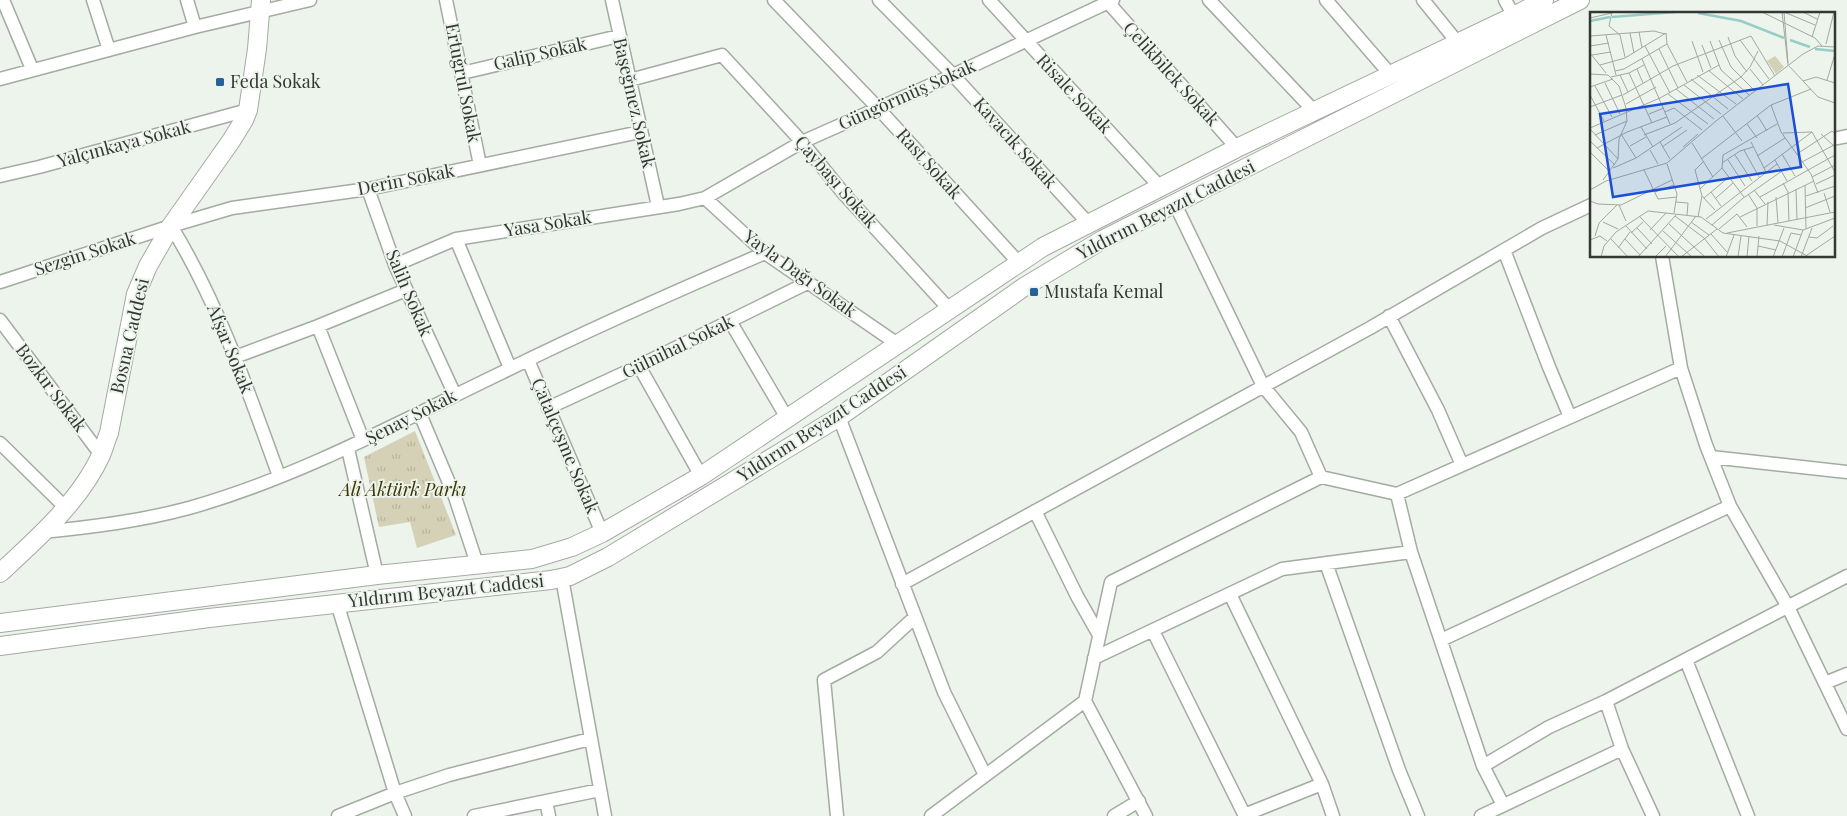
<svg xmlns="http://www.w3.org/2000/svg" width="1847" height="816" viewBox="0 0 1847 816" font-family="'Playfair Display',serif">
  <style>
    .grass { fill: url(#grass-tufts) }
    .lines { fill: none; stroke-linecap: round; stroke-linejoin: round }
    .street-casing { stroke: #a4aba3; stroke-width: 15 }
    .secondary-casing { stroke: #a4aba3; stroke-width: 20 }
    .street { stroke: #fff; stroke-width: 12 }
    .secondary { stroke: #fff; stroke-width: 18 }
    .poi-dot { fill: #276199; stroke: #ecf4ec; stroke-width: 2 }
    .labels { text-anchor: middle; stroke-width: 4; stroke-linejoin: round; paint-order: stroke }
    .street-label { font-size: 18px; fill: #343734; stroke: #ecf4ec }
    .poi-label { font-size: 18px; fill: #343734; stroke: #ecf4ec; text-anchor: start }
    .park-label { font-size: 18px; font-style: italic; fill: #3b3400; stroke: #ecf4ec }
    .inset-river { fill: none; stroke: #97cdc6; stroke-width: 2.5 }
    .inset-road { fill: none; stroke: #a2a8a2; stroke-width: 1 }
    .view { fill: #1d4ed8; fill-opacity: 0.15; stroke: #1d4ed8; stroke-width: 2.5 }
    .inset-edge { fill: none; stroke: #343734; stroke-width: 2.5 }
  </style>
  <defs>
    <pattern id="grass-tufts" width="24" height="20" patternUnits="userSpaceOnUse" patternTransform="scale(1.25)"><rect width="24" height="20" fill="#d4d1b7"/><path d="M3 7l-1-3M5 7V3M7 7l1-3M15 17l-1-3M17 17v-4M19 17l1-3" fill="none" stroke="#b7b49e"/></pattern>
  </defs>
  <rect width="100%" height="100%" fill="#ecf4ec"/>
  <path class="grass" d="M415,431l41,104 -39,13 -7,-26 -31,5 -15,-70z"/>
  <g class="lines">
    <g class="street-casing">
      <path id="street" d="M3,0l29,69
        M93,0l16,50
        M187,0l8,27
        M446,0l34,165
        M612,0l46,206
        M774,0l104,108 142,156
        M879,0l74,75 135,148
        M989,0l171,187
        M1106,0l131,148
        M1209,0l106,112
        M1326,0l64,74
        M1423,0l35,43
        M1505,0l9,16
        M462,73l157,-37
        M0,79l195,-52 115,-27
        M630,80l92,-25 80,87 42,52 106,116
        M1833,139l14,-3
        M0,176l39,-9 209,-57
        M368,189l27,76 60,130
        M705,198l60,55 134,92
        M1175,204l88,182 38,46 20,45
        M171,226c48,78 77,165 108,250
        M456,239l54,129
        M1504,250l45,117 21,50
        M1662,256l19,112 25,77 24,61 58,101 59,122
        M395,265l61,-26 223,-35 26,-6 97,-56 151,-67 160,-75
        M0,282l171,-56 61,-18 136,-19 272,-57
        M1389,316l49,94 24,55
        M0,320l101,135
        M730,321l57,97
        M318,326l45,114
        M235,357l83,-31 88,-36
        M528,360l74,173
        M639,366l62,110
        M548,408l91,-42 168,-83
        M420,414l35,83 22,67
        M839,417l105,275 41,83
        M0,443l66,65
        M348,449l29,126
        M1711,457l136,15
        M1397,494l14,58 72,214 20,39
        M1035,511l42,85 22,39
        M42,532c50,-5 99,-11 147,-24 110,-31 210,-86 312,-135 87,-43 175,-82 264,-120
        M1326,563l73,207 19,46
        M562,578l43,238
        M902,584l468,-256 172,-100 49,-23
        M1230,594l92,190 11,32
        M337,603l58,190 10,23
        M1153,631l92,185
        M1441,640l289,-134
        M1094,658l188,-89 129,-17
        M1686,660l62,156
        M1825,683l22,-9
        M1085,701l61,115
        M1606,701l16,48 31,67
        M1483,766l66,-39 57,-26 241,-125
        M546,801l3,15
        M1244,815l78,-31
        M338,816l57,-23 54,-18 141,-36
        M474,816l126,-26
        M837,816l-13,-136 53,-28 38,-35
        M931,816l154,-115 26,-119 210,-105 76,17 284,-126
        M1114,816l25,-15
        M1481,816l141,-67"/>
    </g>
    <g class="secondary-casing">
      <path id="secondary" d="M0,573c37,-34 80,-72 101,-118 3,-7 5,-15 8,-22l27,-139 12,-28 23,-40 60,-85 13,-21 4,-10 9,-61 4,-49
        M0,623l377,-48 155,-16 40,-12 30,-14 99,-57 342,-229 194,-99 277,-132 30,-16
        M0,646l209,-28 342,-38 19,-4 38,-19 231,-140 185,-130 78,-47 478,-240"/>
    </g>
    <use href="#street" class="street"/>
    <use href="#secondary" class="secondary"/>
  </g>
  <g class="poi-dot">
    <rect x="215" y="77" width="10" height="10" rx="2.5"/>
    <rect x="1029" y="287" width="10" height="10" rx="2.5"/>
  </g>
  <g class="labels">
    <g class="street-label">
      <text transform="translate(540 54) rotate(-13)" y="6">Galip Sokak</text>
      <text transform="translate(1171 74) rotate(48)" y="6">Çelikbilek Sokak</text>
      <text transform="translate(463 83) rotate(79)" y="6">Ertuğrul Sokak</text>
      <text transform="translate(1074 94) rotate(47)" y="6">Risale Sokak</text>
      <text transform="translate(907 95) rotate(-24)" y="6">Güngörmüş Sokak</text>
      <text transform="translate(634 103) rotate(77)" y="6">Başeğmez Sokak</text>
      <text transform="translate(1015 143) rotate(48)" y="6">Kavacık Sokak</text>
      <text transform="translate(124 144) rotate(-15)" y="6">Yalçınkaya Sokak</text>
      <text transform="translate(929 164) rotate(48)" y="6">Rast Sokak</text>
      <text transform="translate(406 180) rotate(-11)" y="6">Derin Sokak</text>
      <text transform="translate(836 182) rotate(49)" y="6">Çaybaşı Sokak</text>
      <text transform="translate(1166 210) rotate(-27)" y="6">Yıldırım Beyazıt Caddesi</text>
      <text transform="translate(548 224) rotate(-9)" y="6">Yasa Sokak</text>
      <text transform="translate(85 254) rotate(-18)" y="6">Sezgin Sokak</text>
      <text transform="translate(800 274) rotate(36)" y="6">Yayla Dağı Sokak</text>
      <text transform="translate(409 293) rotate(67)" y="6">Salih Sokak</text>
      <text transform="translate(130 336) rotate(-77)" y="6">Bosna Caddesi</text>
      <text transform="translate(678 347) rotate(-26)" y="6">Gülnihal Sokak</text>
      <text transform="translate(230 349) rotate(68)" y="6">Afşar Sokak</text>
      <text transform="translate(51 388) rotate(53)" y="6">Bozkır Sokak</text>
      <text transform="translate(411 417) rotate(-27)" y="6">Şenay Sokak</text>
      <text transform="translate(822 424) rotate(-33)" y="6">Yıldırım Beyazıt Caddesi</text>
      <text transform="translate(565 446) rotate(67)" y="6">Çatalçeşme Sokak</text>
      <text transform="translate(446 591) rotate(-6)" y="6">Yıldırım Beyazıt Caddesi</text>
    </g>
    <g class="poi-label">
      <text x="230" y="88">Feda Sokak</text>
      <text x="1044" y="298">Mustafa Kemal</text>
    </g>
    <g class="park-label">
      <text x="403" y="496">Ali Aktürk Parkı</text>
    </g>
  </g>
  <g transform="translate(1590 12)">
    <rect width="245" height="245" fill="#ecf4ec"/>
    <path d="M185,44l9,11 -8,7 -9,-13z" fill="#d4d1b7"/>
    <path class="inset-river" d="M108,1l43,8 43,17M22,5l63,-5M0,9l20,-4M200,28l20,7M225,37l20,2"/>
    <path class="inset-road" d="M22,0l-3,14 11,9 5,22M172,0l53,26 7,8M192,0l6,53M194,0l4,51M194,0l31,13M213,0l14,7M0,6l22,-5M49,20l3,16M40,21l4,20M16,23l10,40M0,24l64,-5 11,3M138,25l7,19 12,16M222,25l8,-25M129,28l12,27 24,24M150,28l29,39M102,29l11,31M120,29l11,29 28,25M236,32l8,-32M112,33l9,23M0,34l19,-3M55,34l25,47M69,37l19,39M0,41l16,20M2,43l19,-3M52,47l28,65M10,53l25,-7 41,-25 1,11 20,38M199,54l29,31 17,6M47,57l6,14M160,57l13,16M118,58l35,29M25,59l9,-2 43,-25M39,61l23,50M0,62l18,1 11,11 7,22 1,13 -8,18 -1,20 -15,21M30,63l8,17M107,63l39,29M21,65l18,-4 15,-8M101,67l37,30M237,68l8,-26M213,69l13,-4 19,6M15,71l15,31M94,73l37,29M5,74l17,31M0,75l23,-8M86,77l38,30M78,82l40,30M0,83l14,26M33,83l50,-29 78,-30 24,40M36,92l30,-17M181,93l10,27 30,42 7,19M0,95l32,-12M75,100l9,-4 28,22M59,102l15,-6M167,103l10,16M133,104l19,25M157,112l10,14M51,115l12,20M0,116l70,-30 59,-33M0,117l28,30M193,121l29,-1 23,40M31,122l15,24M231,122l14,13M5,123l32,-14M54,123l31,-12 66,-46 9,-10 8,-16M0,129l25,24M70,130l10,17M161,130l15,30M102,131l21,34M40,134l16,-9M72,135l25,-17M93,135l15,-13M7,136l30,-16 40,-15M60,138l8,14M154,138l15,27M0,140l20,20M192,142l13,22M207,142l35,-23 3,3M145,143l17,26M167,144l28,-18M111,147l70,-54 40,-16M138,148l17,26M185,148l12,21M113,150l-8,8 7,26 13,14M212,150l32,-17M132,151l18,-12 13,-4M77,152l10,30 -3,19M23,156l23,-10 46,-31M132,156l22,29M174,156l48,-36M54,158l14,29 19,-2M222,165l23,-12M193,171l5,9 1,29M226,172l19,-9M215,173l1,44M110,177l22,-21 1,-13 54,-31M206,177l1,31M0,178l16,-9 61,-18 49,-42 87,-67 15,-8 17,1M164,178l11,14M65,180l19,-7M121,180l10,14M234,181l6,19M158,182l9,14v18M216,184l29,-10M170,185l75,-42M186,185l2,26M114,186l25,-21M126,186l17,-15M0,189l8,3 23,1 51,-25M86,190l12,1 -1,12M29,193l7,16M215,196l30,-12M49,204l40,41M85,204l29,22 15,19M108,205l4,-21M150,205l74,-36M116,207l71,-55M13,210l15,7M101,210l18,13M79,212l36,33M122,213l30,-26 40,-28M177,213l1,-23M184,213l29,5 32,-12M36,214l21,23M47,216l15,16M129,217l18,-15 10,13M60,218l16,-17M73,219l29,26M41,221l12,-11M137,221l108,-21M121,222l16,18M5,224l4,-13 18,-18M219,225l8,1 16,-12M21,227l17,18M35,227l15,16M0,228l10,-4 7,5M168,234l18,4M28,236l12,-16M217,243l28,-19M11,245l3,-11 12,-14 32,-21 53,6 22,16 57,8 29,16M48,245l38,-42M65,245l11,-11M75,245l31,-41M91,245l36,-28M136,245l8,-22M148,245l3,-21M157,245l2,-21M167,245l2,-21M183,245l11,-29M192,245l9,-24 10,2M203,245l10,-27M211,245l11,-29"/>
    <path class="view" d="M198,72l13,83 -188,30 -13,-83z"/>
    <rect width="245" height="245" class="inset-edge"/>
  </g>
</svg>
